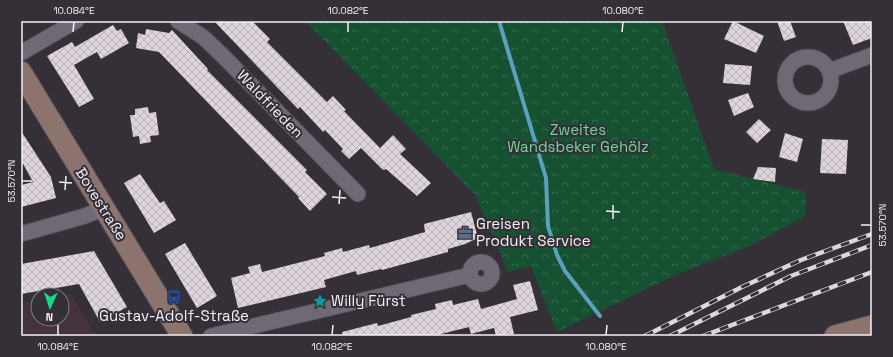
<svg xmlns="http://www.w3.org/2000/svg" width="893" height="357" viewBox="0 0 893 357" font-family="'Space Grotesk',sans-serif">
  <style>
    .education { fill: #44333f }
    .park { fill: url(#park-crowns) }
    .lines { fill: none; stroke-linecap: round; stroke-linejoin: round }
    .stream { stroke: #5aa0c0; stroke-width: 4 }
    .building { fill: url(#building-cross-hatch) }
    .street-casing { stroke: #504b53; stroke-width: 17 }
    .secondary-casing { stroke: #504b53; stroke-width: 23 }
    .street { stroke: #6f6973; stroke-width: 15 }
    .secondary { stroke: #8c736e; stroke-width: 21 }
    .rail-casing { stroke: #ddd8df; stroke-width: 4.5 }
    .rail { stroke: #352f38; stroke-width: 3; stroke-dasharray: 9; stroke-linecap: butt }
    .ticks { fill: none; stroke: #f5f1f7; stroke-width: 1.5 }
    .labels { text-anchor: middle; stroke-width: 4; stroke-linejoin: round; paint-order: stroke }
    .street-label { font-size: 15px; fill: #f5f1f7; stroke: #352f38 }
    .park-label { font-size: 15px; fill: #6bda9a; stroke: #352f38 }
    .poi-label { font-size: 15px; fill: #f5f1f7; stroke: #352f38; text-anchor: start }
    .neatline { fill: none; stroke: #f5f1f7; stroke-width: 1.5 }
    .ticks-label { font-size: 10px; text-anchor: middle; fill: #f5f1f7 }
  </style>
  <defs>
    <pattern id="park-crowns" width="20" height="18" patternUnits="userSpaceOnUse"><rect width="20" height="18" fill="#165132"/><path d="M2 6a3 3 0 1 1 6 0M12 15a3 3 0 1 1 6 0" fill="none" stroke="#386a50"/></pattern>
    <pattern id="building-cross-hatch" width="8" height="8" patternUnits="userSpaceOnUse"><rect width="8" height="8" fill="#ded4dc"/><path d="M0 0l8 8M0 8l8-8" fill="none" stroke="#b9b1b8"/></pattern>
  </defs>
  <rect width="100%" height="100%" fill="#352f38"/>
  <path class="education" d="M71,294l25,42h-75v-33l17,-3v19h24v-23z"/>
  <path class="park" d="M305,21h357l52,148 92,23 -1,24 -55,30 -70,27 -123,59 -26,-66 -23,6 -32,-76z"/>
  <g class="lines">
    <path class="stream" d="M499,21l47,157 2,48 9,29 8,16 35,45"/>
  </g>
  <path class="building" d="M214,21h38l18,18 -3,3 60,60 6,-6 13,14 -2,1 36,37 13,-13 13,14 -6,5 31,29 -14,13 -31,-27 -2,1 -2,-1 -21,-21 -12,11 -8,-8 2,-2 -18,-19 -2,2 -23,-25 -2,2z
    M733,21l31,15 -8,17 -32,-14z
    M777,21h13l6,16 -12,4z
    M843,21h29v17l-19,7z
    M113,25l4,6 4,-2 8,14 -28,16 -4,-7 -23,13 20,34 -15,8 -32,-51 25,-14 3,5z
    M146,29l23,4 3,-3 36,39 -1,1 100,100 -2,2 22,22 -17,17 -12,-13 1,-1 -140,-145 -23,-4 2,-15 7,2z
    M725,64l27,2 -2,19 -27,-2z
    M748,93l6,14 -20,9 -6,-16z
    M148,107l1,6 7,-1 3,23 -9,1 1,6 -11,2 -1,-8 -6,1 -3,-22h5v-6z
    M759,119l12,11 -14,13 -11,-11z
    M21,131l30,46 5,21 -35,9v-22l12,-3 -12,-22z
    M785,133l18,6 -6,23 -18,-5z
    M822,139l26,1 -2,34 -26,-1z
    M758,167l18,1 -1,14 -22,-3z
    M140,174l20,29 4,-2 12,19 -22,13 -30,-50z
    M471,212l7,26 -13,6 -17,5v3l-66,18 -1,-1 -24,6 -1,-4 -32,9 2,7 -88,21 -7,-30 19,-5 -2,-6 12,-3 2,8 63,-16 -1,-3 18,-5 1,4 26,-7 1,3 55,-16 -1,-8z
    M185,243l32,53 -20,12 -32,-54z
    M94,251l33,56 -27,15 -21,-38 -58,10v-30z
    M530,281l8,29 -28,7 4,17 -18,2 -2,-8 -23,6 -2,-7 -36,9h-90l-1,-4 35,-9 1,3 33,-9v-2l25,-6 -1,-5 17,-4 1,5 25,-6 3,10 36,-10 -4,-14z"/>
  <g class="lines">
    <g class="street-casing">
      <path id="street" d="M178,21l25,16 21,20 134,137
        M21,53l55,-32
        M785 80a23 23 0 1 1 46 0a23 23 0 1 1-46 0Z
        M829,71l43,-16
        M21,234l64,-18 19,-8
        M470 273a11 11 0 1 1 22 0a11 11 0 1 1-22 0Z
        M211,336l259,-61"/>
    </g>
    <g class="secondary-casing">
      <path id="secondary" d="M21,72l161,264
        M835,336l37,-10"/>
    </g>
    <use href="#street" class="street"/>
    <use href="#secondary" class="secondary"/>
    <g class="rail-casing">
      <path id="rail" d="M645,336l97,-49 59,-27 71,-26
        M670,336l121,-60 81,-31
        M703,336l169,-64"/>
    </g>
    <use href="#rail" class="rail"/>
  </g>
  <path class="ticks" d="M73,32l1,-10M348,32v-10M622,32l1,-10M22,181h10M59,182l13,1M65,190l1,-14M332,197l14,1M339,204l1,-14M606,211l14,1M613,219v-14M861,225h10M58,335v-10M332,335l1,-10M606,335l1,-10"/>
  <defs>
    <g id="office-bare" transform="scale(1.08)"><path d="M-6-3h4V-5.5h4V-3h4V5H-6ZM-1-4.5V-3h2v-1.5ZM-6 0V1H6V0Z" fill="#5c6f8a" stroke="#352f38" stroke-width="2.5" paint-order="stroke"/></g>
    <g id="bus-bare" transform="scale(1.08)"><path d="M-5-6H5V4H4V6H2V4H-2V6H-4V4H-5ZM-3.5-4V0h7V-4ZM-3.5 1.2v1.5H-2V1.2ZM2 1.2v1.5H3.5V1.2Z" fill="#1a4fb4" stroke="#352f38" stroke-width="2.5" paint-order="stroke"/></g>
    <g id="sight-bare" transform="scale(1.08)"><path d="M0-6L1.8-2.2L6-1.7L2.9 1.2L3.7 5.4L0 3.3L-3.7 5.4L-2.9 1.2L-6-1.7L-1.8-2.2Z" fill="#0f9aa8" stroke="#352f38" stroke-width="2.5" paint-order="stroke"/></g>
  </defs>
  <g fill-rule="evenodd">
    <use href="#office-bare" x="465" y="233"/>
    <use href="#bus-bare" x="174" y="297"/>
    <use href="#sight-bare" x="320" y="301"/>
  </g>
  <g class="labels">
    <g class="street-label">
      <text transform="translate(270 104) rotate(46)" y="5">Waldfrieden</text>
      <text transform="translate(101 204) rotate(58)" y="5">Bovestraße</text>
    </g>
    <g class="park-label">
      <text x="578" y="135">Zweites<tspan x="578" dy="17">Wandsbeker Gehölz</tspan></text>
    </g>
    <g class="poi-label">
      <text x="476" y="229">Greisen<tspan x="476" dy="17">Produkt Service</tspan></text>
      <text x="331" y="306">Willy Fürst</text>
      <text x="174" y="321" text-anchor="middle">Gustav-Adolf-Straße</text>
    </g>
  </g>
  <rect width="893" height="357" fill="none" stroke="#352f38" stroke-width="44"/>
  <g transform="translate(50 307) rotate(183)"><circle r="19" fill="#352f38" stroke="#827d84"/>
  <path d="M0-3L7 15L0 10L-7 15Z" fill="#1bd988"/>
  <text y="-6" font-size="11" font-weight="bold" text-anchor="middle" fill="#f5f1f7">N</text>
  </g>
  <rect x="22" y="22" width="849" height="313" class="neatline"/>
  <g class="ticks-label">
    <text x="74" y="14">10.084°E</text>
    <text x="348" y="14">10.082°E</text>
    <text x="623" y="14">10.080°E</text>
    <text transform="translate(11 181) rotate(-90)" y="4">53.570°N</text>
    <text transform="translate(882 225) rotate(-90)" y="4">53.570°N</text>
    <text x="58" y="350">10.084°E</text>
    <text x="332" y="350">10.082°E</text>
    <text x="606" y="350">10.080°E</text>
  </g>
</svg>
